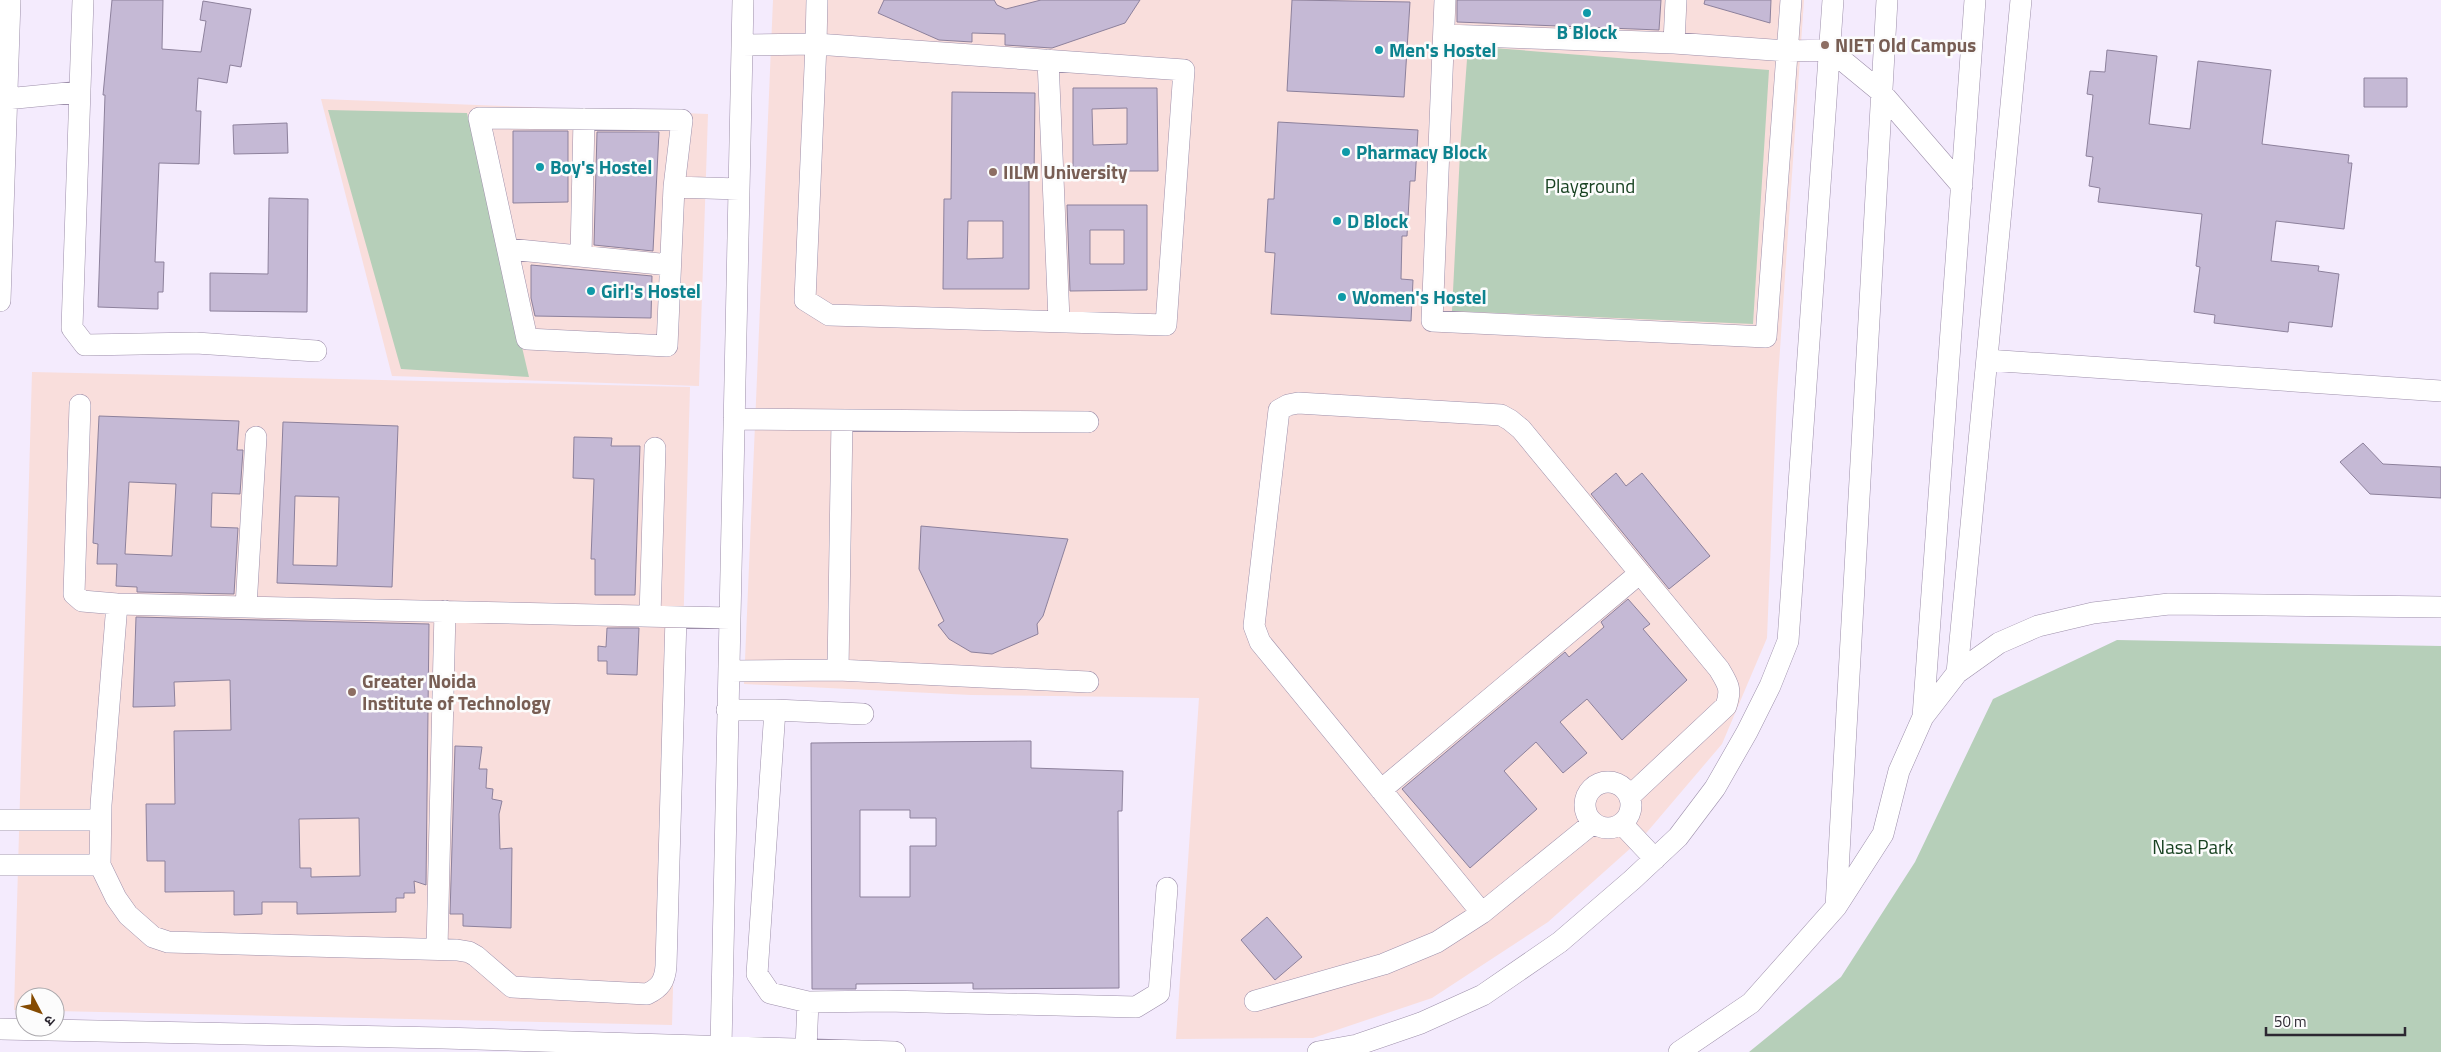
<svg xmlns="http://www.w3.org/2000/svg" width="2441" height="1052" viewBox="0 0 2441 1052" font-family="'Titillium Web','Noto Sans Devanagari',sans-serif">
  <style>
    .education { fill: #f9dedc }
    .green { fill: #b6cfb9 }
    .building { fill: #c5b9d5; stroke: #8d819c; fill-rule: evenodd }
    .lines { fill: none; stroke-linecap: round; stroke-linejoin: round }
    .minor-casing { stroke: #9d8faa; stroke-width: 22 }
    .minor { stroke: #fff; stroke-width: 21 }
    .culture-dot { fill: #0f9aa8; stroke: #fcfcfc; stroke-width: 2 }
    .education-dot { fill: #8d6e63; stroke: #fcfcfc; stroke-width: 2 }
    .labels { text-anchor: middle; stroke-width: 5; stroke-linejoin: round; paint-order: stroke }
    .culture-label { font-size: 19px; font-weight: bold; fill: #0d838f; stroke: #fcfcfc; text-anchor: start }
    .education-label { font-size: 19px; font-weight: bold; fill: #785e54; stroke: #fcfcfc; text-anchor: start }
    .park-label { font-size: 19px; fill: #184221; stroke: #fcfcfc }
  </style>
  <rect width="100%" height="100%" fill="#f4ebfd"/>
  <path class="education" d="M773,0h1031l-27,393 -10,245 -45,106 -80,94 -94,84 -116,76 -119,40 -137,1 23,-341 -228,-3 -227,-11z
    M321,99l387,15 -9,272 -307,-10z
    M32,372l658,15 -18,638 -617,-14v-14h-30v13h-11z"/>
  <path class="green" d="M1468,46l301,24 -16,254 -301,-13 8,-158z
    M328,110l139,3 62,264 -128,-8z
    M2117,640l324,6v406h-692l92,-75 74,-115 78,-163z"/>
  <path class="building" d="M112,0h51l-1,49 39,3 5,-31 -6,-1 3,-19 48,8 -10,58 -11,-2 -3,18 -29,-5 -2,33h5l-2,53 -40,-1 -4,99h9l-1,30h-5v17l-60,-2 7,-212h-2z
    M884,0h110l3,5 9,4 35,-9h99l-15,23 -73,25 -47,-3v-11l-33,-1v9l-33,-2 -61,-27z
    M1292,0l118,2 -6,95 -117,-6z
    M1457,0h204l-2,30 -202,-8z
    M1705,0h66l-1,23 -66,-19z
    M2107,50l50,6 -8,68 41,5 8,-68 73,9 -9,74 87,11 -1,8h4l-8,66 -68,-8 -5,40 48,5 -1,5 21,3 -7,53 -43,-5 -1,10 -74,-9 1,-8 -21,-3 6,-45 -4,-1 6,-52 -104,-12 2,-14 -11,-2 4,-29 -7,-1 7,-61 -6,-1 3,-23 15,1z
    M2364,78h43v29h-43z
    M1073,88h84l1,83h-85zM1127,108v36l-34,1 -1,-36z
    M952,92l83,1 -1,85 -5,-1v112h-86l1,-90h7zM968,221h35v37l-36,1z
    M1278,122l140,8 -3,51h-5l-3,55h-5l-1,43 12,1 -2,41 -140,-7 4,-61 -10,-1 3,-53h6z
    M287,123l1,30 -54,1 -1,-29z
    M513,131h55v71l-55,1z
    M597,132h62l-6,119 -59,-6z
    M269,198l39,1 -1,113 -97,-1v-38l58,1z
    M1067,205h80v85l-77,1zM1090,230h34v34h-34z
    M531,265l121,11 -1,42 -116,-2 -4,-18z
    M99,416l140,5 -2,29h6l-3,44 -28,-1 -1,34 27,1 -4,66 -97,-2v-5l-21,-1 1,-22h-20l1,-20 -5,-1zM129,482l47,2 -4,72 -47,-2z
    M283,422l115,4 -6,161 -115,-4zM295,496l44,1 -2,69 -44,-1z
    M574,437l38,1 -1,8h29l-5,149h-40v-36h-4l3,-80 -21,-1z
    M2363,443l20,21 58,3v31l-71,-4 -30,-32z
    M1616,473l10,13 16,-13 68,83 -41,33 -78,-95z
    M921,526l147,13 -25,77 -6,8 1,10 -46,20 -21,-2 -22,-13 -11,-14 6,-4 -25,-52z
    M1628,599l22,25 -7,5 44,51 -65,60 -35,-41 -27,23 27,31 -24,20 -27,-31 -32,29 33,38 -67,59 -68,-79 163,-137 4,5 35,-30 -3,-5z
    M136,617l293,7 -3,261 -12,-4 1,12h-11v5h-8v14l-99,2v-12h-35v12l-28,1v-24l-69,1v-31h-18l-1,-57h29l-1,-73 57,-1 -1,-50 -56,2 1,24 -42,1zM359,818l1,58 -49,1v-9h-11l-1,-49z
    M607,628h32l-2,47 -30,-1v-13h-9v-15l8,1z
    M1031,741v27l92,3 -1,40h-4l1,177 -146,1v-6l-117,1v5h-44l-1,-246zM860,810h50v8h26v28h-26v51h-50z
    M455,746l27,1 -3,22h8l-1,19 7,1 -1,10 10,2 -3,13 1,35 12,-1 -1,80 -48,-2v-12h-13z
    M1267,917l35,40 -27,23 -34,-40z"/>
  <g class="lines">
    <g class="minor-casing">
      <path id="minor" d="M83,0l-11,328 13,17 111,-2 120,8
        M1445,0l-13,321 334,16 25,-337
        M1444,35l230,8 114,8 42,-1 51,42 81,94
        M1674,43l2,-43
        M816,44l368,26 -18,255 -337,-10 -24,-15z
        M742,45l74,-1 1,-44
        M1048,60l11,260
        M6,99l72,-7
        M674,187l-7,159 -140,-7 -48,-221 203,2 -8,67 65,2
        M508,249l162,16
        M581,256l3,-137
        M0,301l10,-301
        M1987,360l454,31
        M80,405l-6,189 8,7 35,3 613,14
        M734,419l354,3
        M117,604l-16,201 -1,60 16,33 12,17 25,22 15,5 289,8 12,2 7,4 36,31 135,7c13,-6 18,-13 19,-28l10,-349
        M246,607l10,-170
        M650,616l5,-168
        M838,670l250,12
        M729,671l109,-1 4,-250
        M1957,673l64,-673
        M727,710h48l-18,264 13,19 38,9 78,-1 250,6 23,-14 8,-105
        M775,710l88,4
        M1923,717l52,-717
        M1585 805a23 23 0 1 1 46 0a23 23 0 1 1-46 0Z
        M1381,790l259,-217
        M0,820h100
        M1593,823l-111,90 -222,-271 -6,-16 25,-216 9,-5 10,-2 203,12 9,5 11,9 198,240c9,15 13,20 7,37l-96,90
        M1622,824l33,35
        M0,865h100
        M1836,907l51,-907
        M437,949l8,-338
        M1255,1001l129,-37 53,-22 45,-29
        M0,1029l443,9 452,14
        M721,1047l22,-1047
        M806,1049l2,-47
        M1318,1052l39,-7 64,-22 62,-28 77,-53 72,-62 46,-43 37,-49 32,-56 23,-46 18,-45 45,-641
        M1679,1052l72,-49 85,-96 47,-73 16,-63 24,-54 34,-44 42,-30 39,-17 55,-13 76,-9 272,3"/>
    </g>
    <use href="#minor" class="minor"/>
  </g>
  <g class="culture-dot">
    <circle cx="1587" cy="13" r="5"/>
    <circle cx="1379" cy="50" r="5"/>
    <circle cx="1346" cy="152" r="5"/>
    <circle cx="540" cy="167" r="5"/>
    <circle cx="1337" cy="221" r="5"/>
    <circle cx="591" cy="291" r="5"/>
    <circle cx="1342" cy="297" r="5"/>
  </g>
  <g class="education-dot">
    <circle cx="1825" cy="45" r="5"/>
    <circle cx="993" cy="172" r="5"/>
    <circle cx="352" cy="692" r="5"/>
  </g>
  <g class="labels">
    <g class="culture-label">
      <text x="1587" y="39" text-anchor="middle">B Block</text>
      <text x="1389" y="57">Men's Hostel</text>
      <text x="1356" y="159">Pharmacy Block</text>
      <text x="550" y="174">Boy's Hostel</text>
      <text x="1347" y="228">D Block</text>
      <text x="601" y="298">Girl's Hostel</text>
      <text x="1352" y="304">Women's Hostel</text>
    </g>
    <g class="education-label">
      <text x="1835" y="52">NIET Old Campus</text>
      <text x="1003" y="179">IILM University</text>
      <text x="362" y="688">Greater Noida<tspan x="362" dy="22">Institute of Technology</tspan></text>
    </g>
    <g class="park-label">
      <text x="1590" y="193">Playground</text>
      <text x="2193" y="854">Nasa Park</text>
    </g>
  </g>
  <g transform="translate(40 1012) rotate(131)"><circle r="24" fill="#fcfcfc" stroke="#a9a7ab"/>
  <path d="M0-4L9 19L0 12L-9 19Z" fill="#854b02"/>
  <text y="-8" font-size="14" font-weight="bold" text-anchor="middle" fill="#2c2731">उ</text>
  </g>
  <path d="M2266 1027v8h139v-8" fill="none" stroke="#2c2731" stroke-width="2.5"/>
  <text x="2274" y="1027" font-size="15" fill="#2c2731" stroke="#fcfcfc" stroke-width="4" paint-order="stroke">50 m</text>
</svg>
